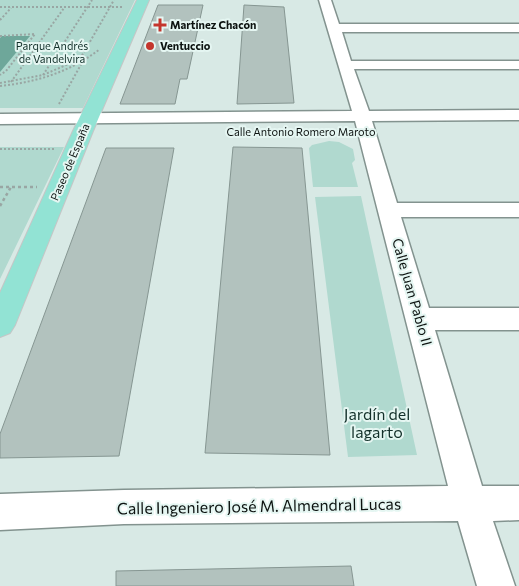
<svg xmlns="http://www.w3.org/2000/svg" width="519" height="586" viewBox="0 0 519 586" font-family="Commissioner,sans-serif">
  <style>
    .green { fill: #b0d9cf }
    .water { fill: #6ea79a }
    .building { fill: #b2c2be; stroke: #869692 }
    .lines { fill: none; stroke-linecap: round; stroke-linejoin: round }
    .minor-casing { stroke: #83938f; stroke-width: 3 }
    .primary-casing { stroke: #c5c6c6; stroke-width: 2 }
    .path-far1 { stroke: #99a6a3; stroke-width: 2; stroke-dasharray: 2 2; stroke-linecap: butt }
    .path { stroke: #99a6a3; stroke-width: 2.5; stroke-dasharray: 3 3; stroke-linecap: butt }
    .minor { fill: #fff; fill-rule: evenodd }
    .primary { fill: #92e3d4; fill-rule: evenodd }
    .poi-dot { fill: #c4362d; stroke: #e5f6f2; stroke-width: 2 }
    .labels { text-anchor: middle; stroke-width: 4; stroke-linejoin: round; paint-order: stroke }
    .far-poi-label { font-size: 11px; font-weight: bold; fill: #0d1311; stroke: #e5f6f2; text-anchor: start }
    .far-park-label { font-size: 11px; fill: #13302a; stroke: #e5f6f2 }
    .far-street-label { font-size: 11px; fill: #0d1311; stroke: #e5f6f2 }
    .street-label { font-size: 14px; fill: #0d1311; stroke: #e5f6f2 }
    .near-park-label { font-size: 16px; fill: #13302a; stroke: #e5f6f2 }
    .near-street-label { font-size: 16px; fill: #0d1311; stroke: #e5f6f2 }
  </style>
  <rect width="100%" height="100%" fill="#d8e9e5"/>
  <path class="green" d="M0,0h135l-52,108h-83z
    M329,141l10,1 14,7 2,11 -3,3 6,24h-45l-4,-39 3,-3z
    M0,147h64l-64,132z
    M361,196l56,259 -69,2 -33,-260z"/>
  <path class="water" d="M2,36h28l-30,36v-34z"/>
  <path class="building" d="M158,5h45l-16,74h-7l-5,25h-55z
    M244,5l40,2 10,96 -57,1z
    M233,147l69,1 28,307 -125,-2z
    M106,148h68l-55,308 -119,2v-24z
    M351,566l3,20h-238v-15z"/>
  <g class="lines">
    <g class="minor-casing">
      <path id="minor" d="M319,0h12l8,24h180v8h-177l9,29h168v8h-165l15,42 150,-1v10l-147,1 25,82h122v14h-118l28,91h90v22h-84l47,156h37v34l-26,1 22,65h-38l-19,-65 -334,3 -124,6v-36l124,-4 324,-4 -93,-365 -355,3v-10l352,-3z"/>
    </g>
    <g class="primary-casing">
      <path id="primary" d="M137,0h12l-56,131 -78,194 -5,8 -10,4v-44l73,-162z"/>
    </g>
    <path class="path-far1" d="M0,7h122
      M0,20l11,-12
      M0,36l35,-2 -29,37 -6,4
      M43,75l49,-75
      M11,82l53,-74
      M0,83l43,-8 37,-16 34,-59
      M0,86c37,-4 70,-14 100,-37
      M59,104l24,-43
      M0,149h54"/>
    <path class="path" d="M0,187h37
      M0,206l11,-19"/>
    <use href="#minor" class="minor"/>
    <use href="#primary" class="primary"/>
  </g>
  <g class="poi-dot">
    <path d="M157.5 17.5h5v5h5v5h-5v5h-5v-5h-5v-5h5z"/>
    <circle cx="150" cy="46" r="5"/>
  </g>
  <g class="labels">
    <g class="far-poi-label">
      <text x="170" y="29">Martínez Chacón</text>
      <text x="160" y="50">Ventuccio</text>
    </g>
    <g class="far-park-label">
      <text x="52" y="50">Parque Andrés<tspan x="52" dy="13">de Vandelvira</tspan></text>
    </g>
    <g class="far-street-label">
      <text x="301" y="136">Calle Antonio Romero Maroto</text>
      <text transform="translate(70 162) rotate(-67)" y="4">Paseo de España</text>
    </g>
    <g class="street-label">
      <text transform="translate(412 292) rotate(74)" y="5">Calle Juan Pablo II</text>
    </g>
    <g class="near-park-label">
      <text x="377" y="420">Jardín del<tspan x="377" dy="18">lagarto</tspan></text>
    </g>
    <g class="near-street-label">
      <text transform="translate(259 506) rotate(-1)" y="6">Calle Ingeniero José M. Almendral Lucas</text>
    </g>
  </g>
</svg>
